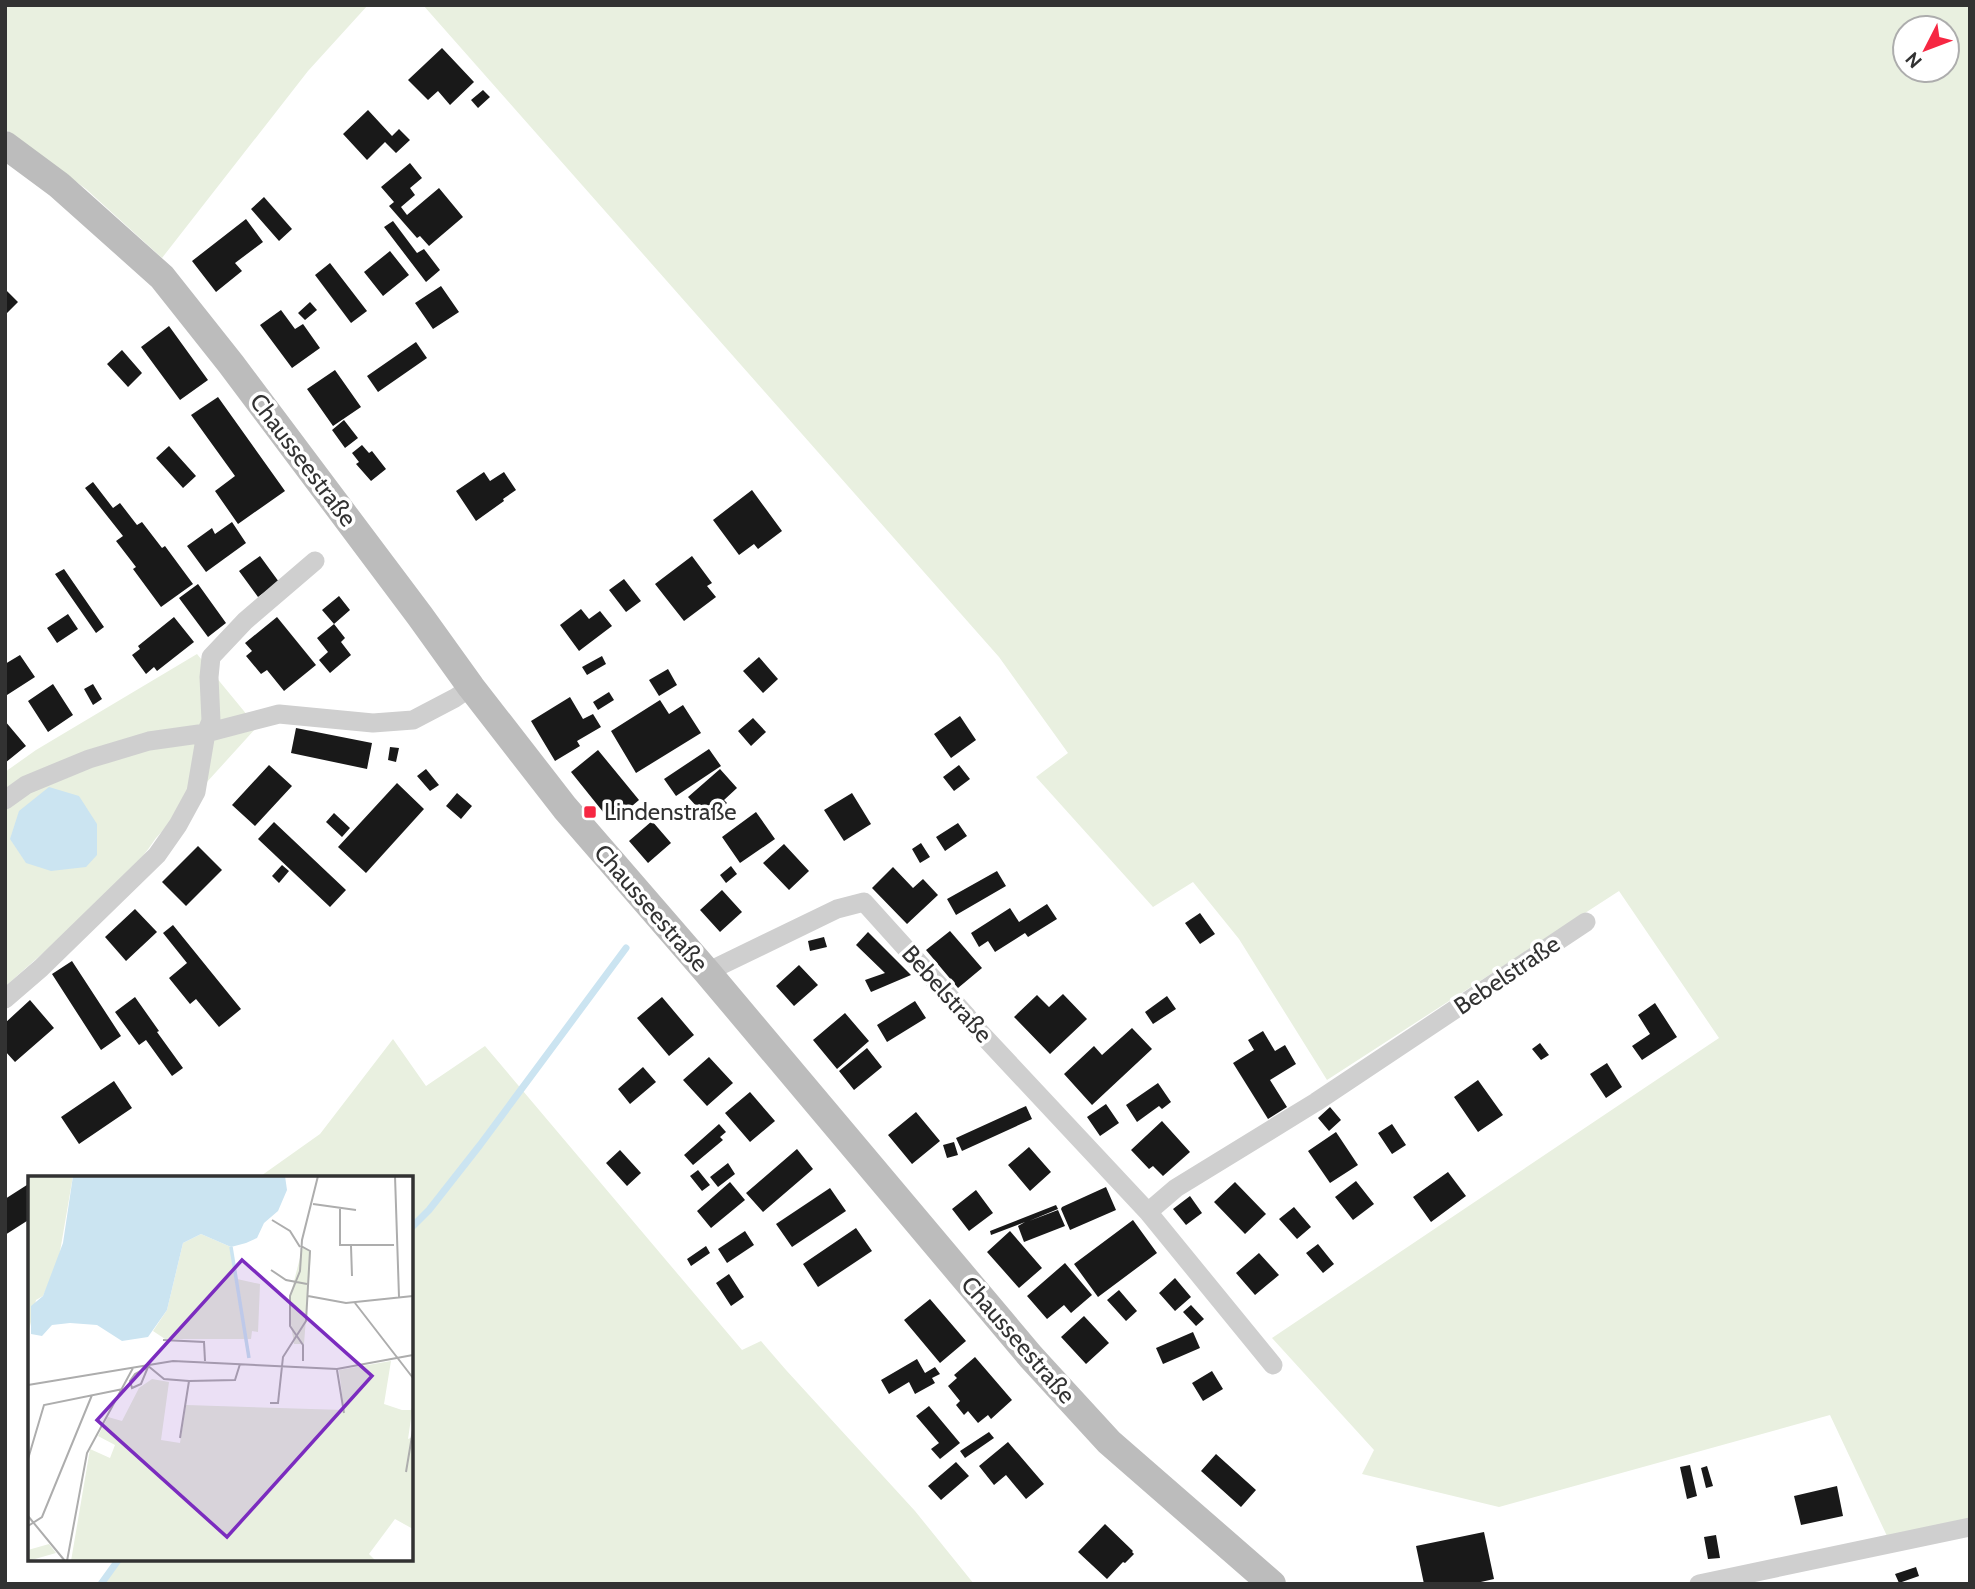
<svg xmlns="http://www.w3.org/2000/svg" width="1975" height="1589" viewBox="0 0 1975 1589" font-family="Cabin,sans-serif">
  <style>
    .green { fill: #e9f0e0; fill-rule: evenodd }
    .water { fill: #cbe4f1 }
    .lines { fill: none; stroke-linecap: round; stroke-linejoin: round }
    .stream { stroke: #cbe4f1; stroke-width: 7 }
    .building { fill: #191919 }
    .street { stroke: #cfcfcf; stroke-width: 19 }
    .secondary { stroke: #bcbcbc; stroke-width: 28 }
    .poi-dot { fill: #f62742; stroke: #fff; stroke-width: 2.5 }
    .labels { text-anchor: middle; stroke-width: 7; stroke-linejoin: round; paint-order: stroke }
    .street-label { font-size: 24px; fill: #323232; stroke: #fff }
    .poi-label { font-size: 24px; fill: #323232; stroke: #fff; text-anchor: start }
    .inset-river { fill: none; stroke: #cbe4f1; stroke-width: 3.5 }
    .inset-road { fill: none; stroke: #adadad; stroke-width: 2 }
    .view { fill: #7b2cbf; fill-opacity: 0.15; stroke: #7b2cbf; stroke-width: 3.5 }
    .inset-edge { fill: none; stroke: #323232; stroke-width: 3.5 }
  </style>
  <rect width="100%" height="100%" fill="#fff"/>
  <path class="green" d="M5,5h363l-60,66 -146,187 -76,-69 -81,-60z
    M423,5h1547v1513l-83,18 -57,-121 -331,92 -137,-33 12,-24 -102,-112 447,-300 -100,-147 -292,189 -88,-141 -46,-57 -40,25 -117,-130 32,-24 -69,-96zM1905,28h42v42h-42z
    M197,654l60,73 -101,111c-39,58 -100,101 -151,149v-215l31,-22z
    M393,1039l33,47 59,-40 257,304 19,-9 25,29 129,141 59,73h-875l18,-25h294v-381h-153l62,-44z"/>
  <path class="water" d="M49,787l30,9 18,28v31l-11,12 -35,4 -25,-8 -16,-24 9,-28z"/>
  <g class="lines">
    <path class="stream" d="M411,1228l18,-18 51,-65 146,-197
      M101,1584l18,-25"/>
  </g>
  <path class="building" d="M442,48l32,34 -24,23 -12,-14 -10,9 -20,-20z
    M483,90l7,7 -12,11 -7,-8z
    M368,110l24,26 7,-7 11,11 -14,13 -11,-11 -18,18 -24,-26z
    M410,163l12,15 -12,10 5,7 -14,12 6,8 32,-27 24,29 -34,29 -9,-10 -3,2 -28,-32 5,-4 -13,-15z
    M264,197l28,32 -13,12 -28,-32z
    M246,219l17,23 -28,21 7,8 -26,21 -24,-31z
    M393,221l24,32 7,-4 16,21 -14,12 -42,-55z
    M390,251l19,24 -26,21 -19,-24z
    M330,263l37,48 -16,12 -36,-48z
    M441,286l18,26 -26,17 -18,-26z
    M5,289l13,13 -13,13z
    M310,302l7,8 -12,10 -7,-7z
    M281,310l14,19 8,-5 17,24 -28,20 -32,-43z
    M169,326l39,54 -28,20 -39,-53z
    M416,342l11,16 -49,34 -11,-16z
    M122,350l20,23 -14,14 -21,-23z
    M335,370l26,37 -28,19 -26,-37z
    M218,397l67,94 -47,33 -23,-33 20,-15 -44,-61z
    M344,420l14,18 -13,10 -13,-18z
    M362,445l7,8 3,-2 14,18 -15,12 -15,-17 3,-2 -7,-9z
    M169,446l27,30 -13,12 -27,-30z
    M484,472l6,9 14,-9 12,18 -13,9 1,2 -28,20 -20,-30z
    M93,482l20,26 7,-5 17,22 5,-3 20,26 3,-2 28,38 -32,23 -28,-38 3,-2 -20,-26 7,-5 -38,-48z
    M752,490l30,41 -24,18 -4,-5 -15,11 -26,-35z
    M232,522l14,21 -40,29 -19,-26 25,-18 3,6z
    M260,556l19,26 -21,15 -19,-26z
    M692,556l20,27 -5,3 9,11 -32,24 -29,-37z
    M64,569l40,58 -8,6 -41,-59z
    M624,579l17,22 -15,11 -17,-22z
    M198,584l28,39 -18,14 -29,-39z
    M339,596l11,14 -16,14 -12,-14z
    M581,609l8,10 11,-8 12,15 -33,25 -19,-26z
    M68,614l10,15 -21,14 -10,-15z
    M174,617l20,25 -37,29 -3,-4 -8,7 -14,-19 8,-6 -2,-3z
    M277,617l39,48 -32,26 -17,-21 -6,4 -15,-18 6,-5 -7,-8z
    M334,624l11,14 -4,4 10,13 -21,18 -11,-13 9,-8 -11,-14z
    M20,655l15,22 -28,18 -2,-31z
    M602,656l4,8 -19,11 -5,-8z
    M759,657l19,22 -15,14 -20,-22z
    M668,669l9,16 -18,11 -10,-16z
    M53,684l20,31 -25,17 -20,-31z
    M93,684l9,15 -9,6 -9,-16z
    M609,692l5,8 -16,10 -5,-8z
    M570,697l13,22 10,-5 8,13 -24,14 3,5 -25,15 -24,-40z
    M660,700l9,14 14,-9 18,28 -65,40 -25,-42z
    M960,716l16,24 -25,18 -17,-24z
    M753,718l13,14 -15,14 -13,-15z
    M5,721l21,25 -21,17z
    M296,728l76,15 -5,26 -76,-16z
    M390,747l9,1 -3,14 -8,-2z
    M709,749l12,17 -45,30 -12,-17z
    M598,750l41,50 -27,23 -41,-51z
    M269,765l23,21 -37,40 -23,-21z
    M959,765l11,14 -16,12 -11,-14z
    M426,769l13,16 -9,6 -13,-15z
    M720,769l17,19 -13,12 3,3 -19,16 -20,-22z
    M397,783l27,26 -58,64 -28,-26z
    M457,793l15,13 -11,13 -15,-13z
    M852,793l19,31 -27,17 -20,-31z
    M756,812l19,27 -35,24 -18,-26z
    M334,813l16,15 -8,9 -16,-15z
    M652,821l19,22 -23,20 -19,-22z
    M274,822l72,68 -16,17 -72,-68z
    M958,823l9,13 -22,15 -9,-14z
    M921,843l9,14 -10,6 -8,-14z
    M784,844l25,27 -20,19 -26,-27z
    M198,846l24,24 -36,36 -24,-24z
    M282,865l7,6 -10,12 -7,-7z
    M731,866l6,8 -11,9 -6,-8z
    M893,867l20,21 10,-9 15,16 -31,29 -35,-36z
    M997,871l9,15 -50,29 -9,-16z
    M722,890l20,22 -22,20 -20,-22z
    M1047,904l10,15 -29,18 -3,-4 -30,19 -7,-11 -9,6 -8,-14 39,-25 9,14z
    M135,909l22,23 -31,29 -21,-24z
    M1200,913l15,21 -15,10 -15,-21z
    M173,925l68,84 -22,18 -23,-28 -6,5 -21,-26 18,-15 -24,-30z
    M950,931l32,37 -24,20 -32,-38z
    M868,932l43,43 -40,17 -6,-12 20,-7 -29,-28z
    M824,937l3,10 -17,4 -2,-10z
    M72,961l49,75 -20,14 -49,-76z
    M799,965l19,20 -24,21 -18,-20z
    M1063,994l24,25 -37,35 -36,-37 23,-22 12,12z
    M1167,996l9,13 -23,15 -8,-12z
    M135,997l24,34 -2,1 26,36 -11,8 -26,-36 -7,5 -24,-33z
    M662,997l32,38 -25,21 -32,-38z
    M30,1000l24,28 -39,34 -10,-11v-28z
    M915,1001l11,17 -39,24 -10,-17z
    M1655,1003l22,34 -35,23 -10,-14 18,-12 -12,-19z
    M845,1013l24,28 -32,28 -24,-29z
    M1132,1028l20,21 -60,56 -28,-31 30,-28 8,9z
    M1263,1031l12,20 10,-6 11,19 -26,16 17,27 -19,12 -35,-56 21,-13 -6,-10z
    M1540,1043l9,12 -8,5 -9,-11z
    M867,1048l15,19 -28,23 -15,-19z
    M709,1057l24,26 -26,23 -24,-26z
    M1607,1063l15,24 -16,11 -16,-24z
    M643,1067l13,15 -26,22 -12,-15z
    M1478,1080l25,35 -25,17 -24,-35z
    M114,1081l18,27 -53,36 -18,-27z
    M1158,1083l13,19 -9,7 -3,-3 -22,16 -11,-17z
    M750,1092l25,29 -25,21 -25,-29z
    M1106,1104l13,19 -19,13 -13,-19z
    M1026,1106l6,13 -70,32 -6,-13z
    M1330,1107l11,13 -12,11 -11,-13z
    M916,1112l24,29 -28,23 -24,-29z
    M1162,1121l28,31 -27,24 -10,-10 -4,3 -18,-19z
    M719,1124l7,8 -6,5 3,3 -30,25 -9,-10z
    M1392,1124l14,21 -14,9 -14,-21z
    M1336,1132l22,33 -28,18 -22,-32z
    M954,1142l4,13 -11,3 -4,-13z
    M1029,1147l22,25 -21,19 -22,-26z
    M797,1149l16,20 -50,43 -17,-19z
    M620,1150l21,23 -14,13 -21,-23z
    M728,1163l7,11 -17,13 -8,-10z
    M698,1170l12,15 -8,6 -12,-15z
    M1448,1172l18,24 -35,26 -18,-25z
    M1356,1181l18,23 -21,16 -18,-23z
    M730,1182l15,18 -34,28 -14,-17z
    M1235,1182l31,32 -21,20 -31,-32z
    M30,1183v36l-25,16v-36z
    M1106,1187l10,23 -46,20 -9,-21 1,-2z
    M830,1188l16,23 -54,36 -16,-23z
    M976,1190l17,23 -24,18 -17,-22z
    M1190,1196l12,17 -16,12 -13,-16z
    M1056,1205l2,4 -29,12 29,-11 7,16 -41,16 -6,-16 7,-4 -34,13 -1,-4z
    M1294,1207l17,20 -14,12 -18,-20z
    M1133,1220l24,33 -59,44 -24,-33z
    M856,1228l16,23 -54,36 -15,-23z
    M745,1231l9,14 -27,18 -9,-14z
    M1010,1231l32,37 -23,20 -32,-36z
    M1318,1244l16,20 -11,9 -17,-20z
    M706,1246l4,7 -19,13 -4,-7z
    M1259,1253l20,22 -24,20 -19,-22z
    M1065,1263l27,32 -21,18 -7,-8 -17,14 -20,-23z
    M729,1274l15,23 -13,9 -15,-23z
    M1175,1278l16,19 -16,14 -16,-18z
    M1119,1290l18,21 -11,10 -19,-21z
    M930,1299l36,42 -26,22 -36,-43z
    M1191,1305l13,14 -8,7 -13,-14z
    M1084,1316l25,27 -23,21 -25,-27z
    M1193,1332l7,16 -37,16 -7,-16z
    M975,1357l37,43 -21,19 -3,-4 -10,8 -10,-12 -4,4 -8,-10 4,-4 -12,-15 9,-8 -3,-3z
    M917,1359l8,14 10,-6 5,7 -8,4 3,5 -20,11 -6,-12 -20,12 -8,-14z
    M1212,1371l11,18 -20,12 -11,-18z
    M929,1406l31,37 -20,16 -9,-10 8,-6 -23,-27z
    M989,1432l5,6 -29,20 -5,-7z
    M1008,1442l36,42 -18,15 -20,-24 -12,10 -15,-19z
    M1216,1454l40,36 -15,17 -40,-36z
    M956,1462l13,14 -28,24 -13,-14z
    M1690,1465l7,31 -10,3 -7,-32z
    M1707,1466l6,20 -7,2 -5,-20z
    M1837,1486l6,30 -42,9 -7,-29z
    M1105,1524l28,27 -1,1 2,2 -9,9 -2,-1 -16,17 -29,-27z
    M1484,1532l10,47 -22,5h-48l-8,-38z
    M1716,1535l4,23 -12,1 -4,-22z
    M1916,1567l3,9 -20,7 -4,-9z"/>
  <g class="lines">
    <path class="street" d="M5,800l21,-15 63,-26 60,-18 57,-8 73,-19 94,9 40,-3 42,-22 16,-11
      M707,972l130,-63 27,-7 102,113 9,12 173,185 125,153
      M5,999l36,-31 116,-113 21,-30 18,-33 10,-59 5,-12 -2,-44 2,-20 34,-36 70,-60
      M1148,1212l28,-24 140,-86 270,-180
      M1699,1584l271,-57"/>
    <path class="secondary" d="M5,145l54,40 103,92 69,87 189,252 51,71 94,121 142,164 324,385 78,85 163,142"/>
  </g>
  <rect class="poi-dot" x="583" y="805" width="14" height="14" rx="3.5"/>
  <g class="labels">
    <g class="street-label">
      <text transform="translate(303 460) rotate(53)" y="8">Chausseestraße</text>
      <text transform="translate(651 908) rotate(49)" y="8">Chausseestraße</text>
      <text transform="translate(1507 975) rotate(-34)" y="8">Bebelstraße</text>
      <text transform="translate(947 994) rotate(48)" y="8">Bebelstraße</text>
      <text transform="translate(1018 1340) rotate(49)" y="8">Chausseestraße</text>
    </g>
    <g class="poi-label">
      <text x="604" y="820">Lindenstraße</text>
    </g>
  </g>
  <g transform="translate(28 1176)">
    <rect width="385" height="385" fill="#fff"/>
    <path d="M0,0h45l-15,87 -15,33 -7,4 -8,35zM173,58l30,13 6,32 23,5 -2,48 -6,-1 -1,8h-86l-12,-8 14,-21 16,-67zM275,70l8,7 -7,91h-10l-3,-19v-32zM363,185l-7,43 18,6h9l2,-5 -5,34 5,-2v92l-18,-10 -26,35 7,7h-305l19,-112 20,9 5,-13 -17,-9 10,-19 14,4 17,-33 13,-9 17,3 -8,58 19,3 6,-38 158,5 -5,-40zM21,368l7,9 -28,8v-11z" fill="#e9f0e0"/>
    <path d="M45,0h212l2,14 -9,21 -14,12 -7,15 -11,5 -15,4 -30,-13 -18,9 -16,67 -19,27 -26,4 -25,-16 -27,-2 -18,2 -10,11 -11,-2v-28l12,-10 20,-53z" fill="#cbe4f1"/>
    <path class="inset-river" d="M203,71l18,111"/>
    <path class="inset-road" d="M367,0l4,121M285,28l43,6M312,32v37h54M244,44l18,11 10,16M323,70l1,30M243,94l15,10 21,4M280,120l38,7 67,-7M327,127l58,75M135,164l41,2 1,19M275,185v-16l-13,-19v-30l10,-25 2,-31 16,-64M119,189l17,14 25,2 46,-1 5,-16M120,191l-7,17 -9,4 -2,-7 5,-7zM309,194l7,43M0,209l145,-24 164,8 76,-14M242,227h8l5,-46 23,-36 4,-70 -9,-5M152,262l9,-57M0,283l16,-54 79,-16M378,296l7,-42M0,340l37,45M0,350l14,-9 50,-122M39,385l20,-108 46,-85"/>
    <path class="view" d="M214,84l130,116 -145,161 -130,-117z"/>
    <rect width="385" height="385" class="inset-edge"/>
  </g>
  <rect width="1975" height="1589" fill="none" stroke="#323232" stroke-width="14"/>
  <g transform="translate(1926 49) rotate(228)"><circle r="33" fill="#ffffff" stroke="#adadad" stroke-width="2"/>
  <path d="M0-5L12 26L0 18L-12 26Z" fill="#f62742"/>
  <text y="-10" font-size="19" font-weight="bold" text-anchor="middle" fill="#323232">N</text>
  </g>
</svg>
